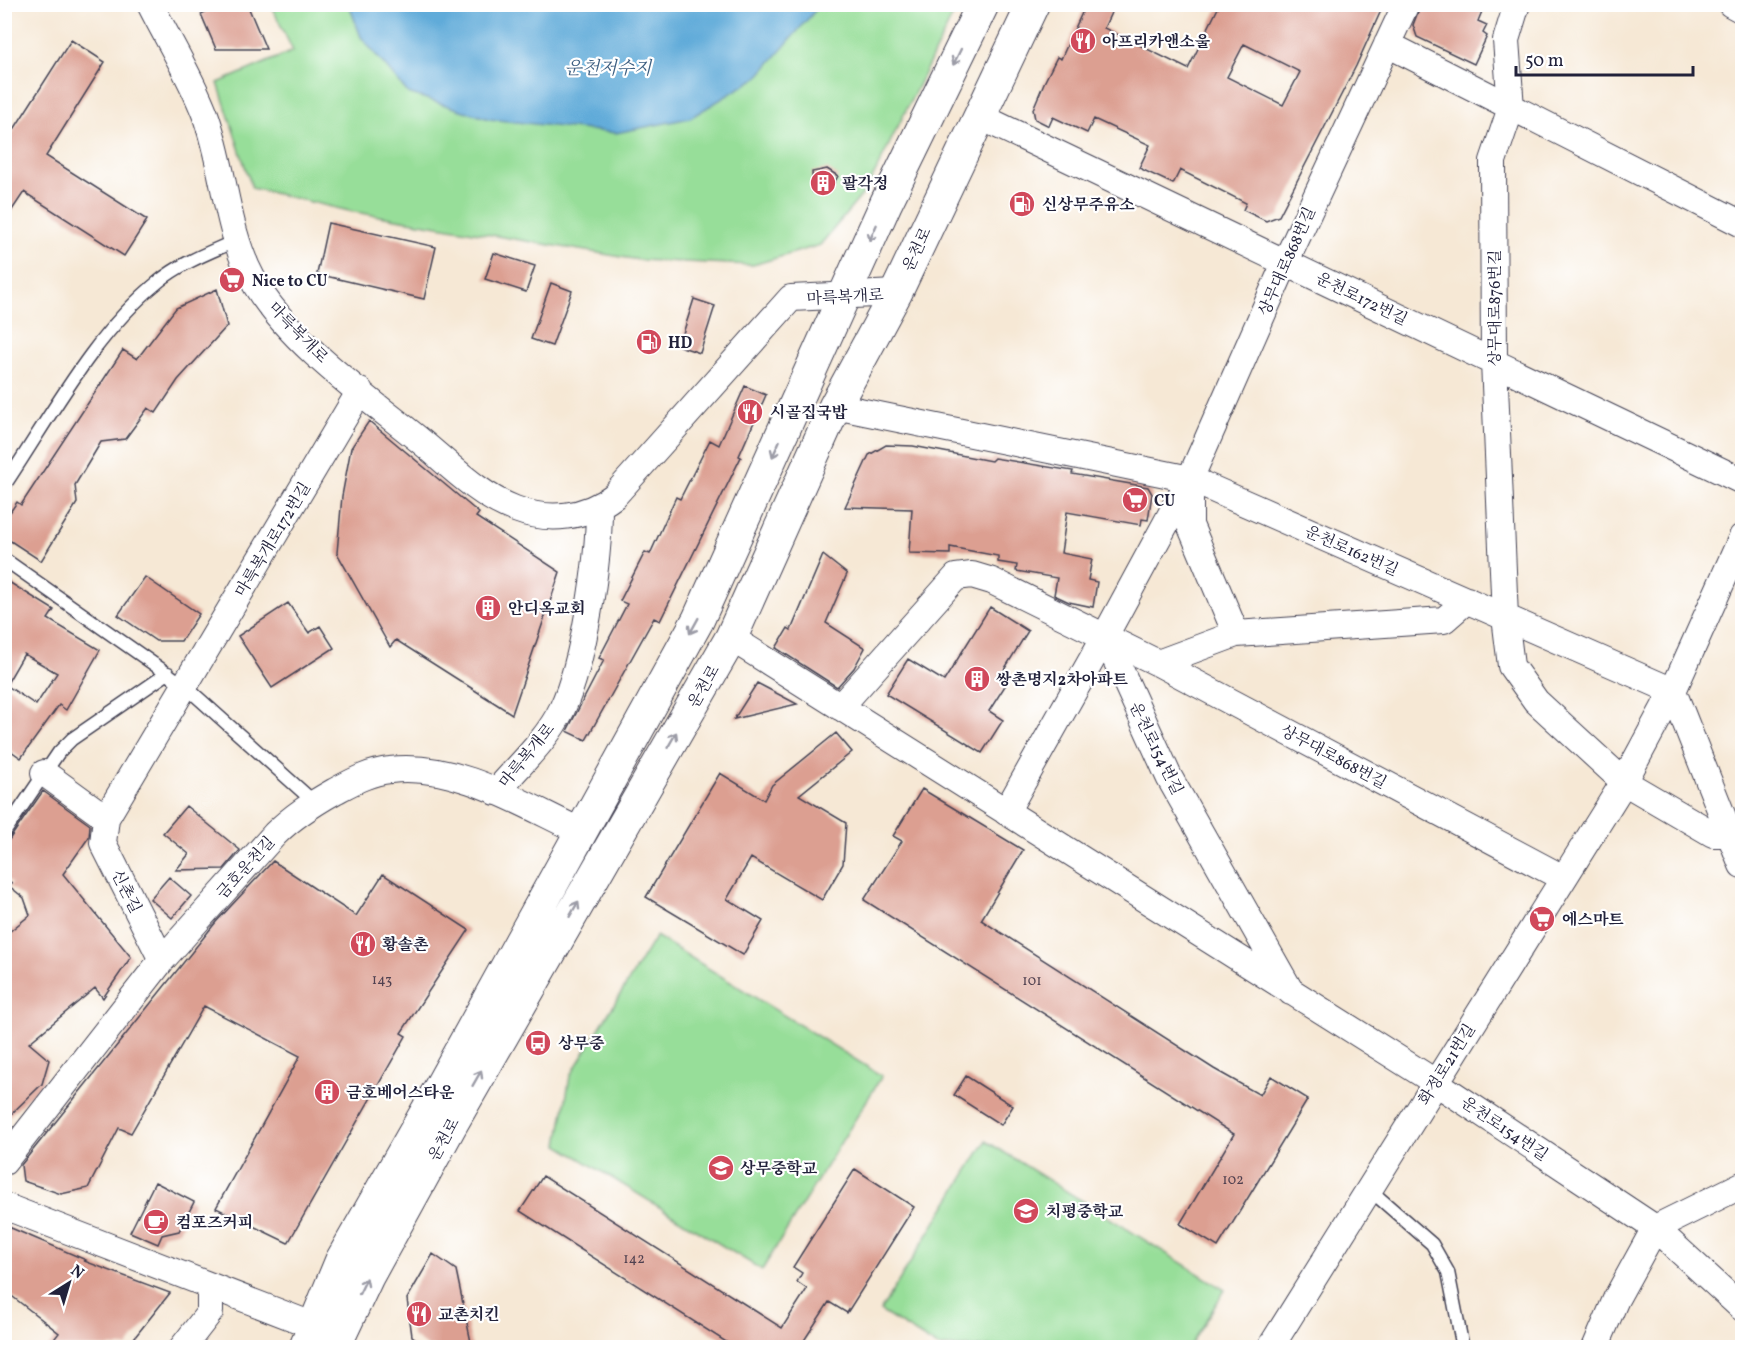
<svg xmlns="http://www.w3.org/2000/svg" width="1747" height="1352" viewBox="0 0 1747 1352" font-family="Vollkorn,'Noto Serif KR',serif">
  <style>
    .green { fill: #97de99; stroke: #5c806a; stroke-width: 1.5 }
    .water { fill: #61abd9; stroke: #42668a; stroke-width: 1.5 }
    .building { fill: #dc9f91; fill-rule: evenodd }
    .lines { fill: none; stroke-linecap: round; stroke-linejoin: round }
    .service-casing { stroke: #424052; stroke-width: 15 }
    .minor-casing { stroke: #424052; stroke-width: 28 }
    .tertiary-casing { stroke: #424052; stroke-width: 34 }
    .service { stroke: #fff; stroke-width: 12 }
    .minor { stroke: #fff; stroke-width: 26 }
    .tertiary { stroke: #fff; stroke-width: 32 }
    .oneway { stroke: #9c9ca7 }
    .labels { text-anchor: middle; stroke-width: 4.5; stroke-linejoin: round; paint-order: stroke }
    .number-label { font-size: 14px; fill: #504150 }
    .poi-label { font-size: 16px; font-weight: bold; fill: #22223b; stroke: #fff; text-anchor: start }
    .street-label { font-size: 16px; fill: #22223b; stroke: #fff }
    .water-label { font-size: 18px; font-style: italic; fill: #3e6082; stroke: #fff }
  </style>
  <rect width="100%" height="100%" fill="#fff"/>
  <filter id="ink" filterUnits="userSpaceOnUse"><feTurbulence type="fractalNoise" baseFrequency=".0167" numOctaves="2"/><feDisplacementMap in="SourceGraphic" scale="12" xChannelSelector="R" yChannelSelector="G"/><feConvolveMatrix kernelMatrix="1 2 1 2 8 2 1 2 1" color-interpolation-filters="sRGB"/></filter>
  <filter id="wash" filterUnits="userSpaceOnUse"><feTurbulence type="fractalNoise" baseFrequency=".008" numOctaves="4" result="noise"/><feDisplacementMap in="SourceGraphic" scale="24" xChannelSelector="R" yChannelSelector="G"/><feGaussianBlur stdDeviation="1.35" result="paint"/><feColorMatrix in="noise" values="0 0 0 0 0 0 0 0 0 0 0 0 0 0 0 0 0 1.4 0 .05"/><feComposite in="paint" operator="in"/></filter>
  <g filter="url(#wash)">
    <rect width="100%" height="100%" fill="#f6e8d5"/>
    <path class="green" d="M271,5h687l-91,184 -47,56 -67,20 -114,-5 -290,-49 -97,-23 -34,-105 75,-32z
      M656,936l226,140 -120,194 -204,-125 12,-69z
      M986,1141l239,149 -36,57h-251l-58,-36z"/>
    <path class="water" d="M349,5v-1l471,1 -62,72 -68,41 -74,15 -127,-14 -81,-26 -47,-56z"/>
    <g id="blocks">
      <path class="building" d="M222,4h25l19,45h-50l-15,-35z
        M1086,4h29l-11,24 84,41 32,-65h164l-28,62 -77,150 -13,5 -23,-11 3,-7 -66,-33 -7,14 -34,-16 11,-23 -56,-26 -7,14 -34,-16 -4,9 -14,-7 -2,-10 11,-26 13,-26 4,2zM1244,44l56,28 -17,33 -56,-28z
        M1421,4h64l-7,17 9,4 -4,8 4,3 -13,28 -57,-27 -4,-12z
        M71,40l34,22 -59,94 101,64 -23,36 -100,-64 -20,30v-77z
        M827,169l11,7 -8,14 -17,2 -1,-20z
        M328,223l108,24 -12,52 -107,-25z
        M494,253l41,13 -9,26 -41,-13z
        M551,283l21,8 -20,55 -21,-7z
        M217,289l10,37 -49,54 -22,33 -8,-5 -23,31 -24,3 -26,43 2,18 -36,58 -32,-21 -5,-19 13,-19 4,3 102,-155 14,9 39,-51z
        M694,299l21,7 -15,47 -21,-7z
        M745,386l21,9 -27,61 2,1 -81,164 -6,-3 -68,122 -19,-9 37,-71 -5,-2 28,-54 -7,-3 25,-49 5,2 26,-57 4,2 30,-59 9,5z
        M369,421l110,92 -3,4 84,55 -48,142 -116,-74 -6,7 -53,-94 5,-57 9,-48z
        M886,445l27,1 78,15 3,-3 79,13 -1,3 76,13 4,7 -4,26 -6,-1 -1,6 -74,-13 -6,41 31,6 -4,21 9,2 -4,25 -24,-5 -15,-7 3,-17 -41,-7 1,-6 -19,-3v-6l-48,-9v7l-41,-1 3,-44 -67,-2 24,-52z
        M823,555l24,19 -21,49 39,25 -11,20 -17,19 -61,-39 12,-20 3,2z
        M145,577l54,37 -18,27h-25l-38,-26z
        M4,579l50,31 -6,9 52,31 -34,60 -7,-5 -38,53 -17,-12zM24,654l33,19 -21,32 -30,-20z
        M288,603l21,30 11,-7 14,22 -62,40 -34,-52z
        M990,607l38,24 -26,42 8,5 -21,33 14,9 -21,33 -96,-59 22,-35 36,22z
        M757,683l40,21 -63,15z
        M836,733l16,19 -53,43 47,28 -3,41 -21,36 -71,-42 -24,41 36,22 -20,34 -97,-58 74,-124 44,27 8,-15z
        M922,789l101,61 -42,70 233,149 46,26 11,-19 37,23 -90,148 -38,-23 54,-90 -370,-234 38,-59 -9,-5z
        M43,791l47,34 -1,12 -26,37 68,83 -28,41 -8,-10 -66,55 20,17 -7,24 -38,37v-185l26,-21 -6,-17 -15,-12 3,-3 -8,-6v-30z
        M186,806l54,44 -16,19 -48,1 13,-16 -26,-21z
        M273,861l83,55 27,-42 86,56 -68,103 5,3 -118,207 -72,-35 84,-152 -96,-50 -73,127 -12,-5 -31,60 -27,6 -38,-13 -2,-16 195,-243z
        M169,877l22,19 -19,22 -22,-19z
        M966,1076l47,30 -12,19 -47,-30z
        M855,1169l59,38 -67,106 -18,-11 -26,40 9,5h-78l-214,-136 23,-35 239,152 25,-39 -10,-7 5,-9 -9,-6z
        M155,1182l39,20 -15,29 -17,4 -4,9 -28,-12z
        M4,1225l82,35 -2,1 86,32 -43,54h-79l11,-14 -55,-43z
        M433,1254l23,16 16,77h-44l-16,-11 -5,-37z"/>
    </g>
  </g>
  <g filter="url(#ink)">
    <use href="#blocks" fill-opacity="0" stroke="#424052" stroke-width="1.5"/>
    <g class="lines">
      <g class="service-casing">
        <path id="service" d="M4,486c47,-70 89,-151 154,-204 23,-19 50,-29 77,-41
          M4,559l181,127 129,116
          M4,833l55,-81 13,-13 96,-66
          M1370,1190l62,54 16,28 15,76"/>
      </g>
      <g class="minor-casing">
        <path id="minor" d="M150,4c18,36 41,73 55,110 20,55 20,114 48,166 34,61 116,119 170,163 29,24 57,53 92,66 34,13 70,9 99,-13l177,-198 105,-5
          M1517,4l-11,36 5,68 -18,53 1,201 11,255 6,49 25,35 88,81 89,52h17
          M1731,4l11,6
          M1387,44l355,180
          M981,117l761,364
          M835,406l355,73 483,212 69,174
          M1190,482v43l46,109
          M1105,636l64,141 122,215
          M731,638l704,444 220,146 87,80
          M1158,663l78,-29 208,-14 23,-20
          M840,707l116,-130 16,-2 20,6 166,82 405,215
          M44,773l62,45
          M496,792c22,-26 51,-52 66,-83 22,-47 37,-149 37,-201
          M1006,812l99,-176 85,-157 96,-218 120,-257
          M162,960l-59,-117 3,-25 254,-427
          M4,1162l158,-202 113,-126c18,-18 37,-30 60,-43 17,-9 34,-19 55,-21 66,-8 132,34 190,61
          M4,1206l308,119
          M182,1348l28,-36v-26
          M1270,1348l354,-566 49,-91 69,-154
          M1595,1348l21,-49 39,-71 87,-43"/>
      </g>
      <g class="tertiary-casing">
        <path id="tertiary" d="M305,1348l36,-87 91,-159 266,-482 188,-417 97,-199
          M334,1348l34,-72 83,-151 280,-487 104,-232 61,-113 137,-289"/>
      </g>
      <use href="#service" class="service"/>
      <use href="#minor" class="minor"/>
      <use href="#tertiary" class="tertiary"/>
    </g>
    <defs><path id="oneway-shaft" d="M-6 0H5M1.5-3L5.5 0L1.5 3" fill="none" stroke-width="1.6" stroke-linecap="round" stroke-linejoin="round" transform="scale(1.5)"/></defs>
    <g class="oneway">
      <use href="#oneway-shaft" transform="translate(957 57) rotate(116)"/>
      <use href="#oneway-shaft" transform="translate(873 233) rotate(114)"/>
      <use href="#oneway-shaft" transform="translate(776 449) rotate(114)"/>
      <use href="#oneway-shaft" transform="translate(694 626) rotate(119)"/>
      <use href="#oneway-shaft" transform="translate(672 740) rotate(-60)"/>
      <use href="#oneway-shaft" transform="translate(574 909) rotate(-60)"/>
      <use href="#oneway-shaft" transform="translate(477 1078) rotate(-60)"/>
      <use href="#oneway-shaft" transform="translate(363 1286) rotate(-64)"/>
    </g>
  </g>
  <defs>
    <g id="restaurant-disc" transform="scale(1.35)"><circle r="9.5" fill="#d1495b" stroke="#fff"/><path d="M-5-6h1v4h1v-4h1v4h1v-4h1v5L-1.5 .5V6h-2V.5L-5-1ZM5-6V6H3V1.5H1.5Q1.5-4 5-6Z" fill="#fff"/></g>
    <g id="building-disc" transform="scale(1.35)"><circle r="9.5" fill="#d1495b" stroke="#fff"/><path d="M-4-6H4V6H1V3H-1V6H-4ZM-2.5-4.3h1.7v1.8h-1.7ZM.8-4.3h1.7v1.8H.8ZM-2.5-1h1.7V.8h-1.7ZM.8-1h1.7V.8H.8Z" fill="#fff"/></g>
    <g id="fuel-disc" transform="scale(1.35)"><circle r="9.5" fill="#d1495b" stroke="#fff"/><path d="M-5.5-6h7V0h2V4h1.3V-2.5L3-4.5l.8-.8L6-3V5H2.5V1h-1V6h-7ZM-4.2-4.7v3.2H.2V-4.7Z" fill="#fff"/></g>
    <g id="supermarket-disc" transform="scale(1.35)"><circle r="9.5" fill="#d1495b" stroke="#fff"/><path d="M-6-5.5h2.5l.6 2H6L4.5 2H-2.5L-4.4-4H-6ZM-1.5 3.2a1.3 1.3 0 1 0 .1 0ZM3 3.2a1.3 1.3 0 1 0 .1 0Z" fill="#fff"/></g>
    <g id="bus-disc" transform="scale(1.35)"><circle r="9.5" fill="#d1495b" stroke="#fff"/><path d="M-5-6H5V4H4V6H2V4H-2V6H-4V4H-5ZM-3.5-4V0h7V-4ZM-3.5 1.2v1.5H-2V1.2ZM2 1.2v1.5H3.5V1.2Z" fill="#fff"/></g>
    <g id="school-disc" transform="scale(1.35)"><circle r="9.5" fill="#d1495b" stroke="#fff"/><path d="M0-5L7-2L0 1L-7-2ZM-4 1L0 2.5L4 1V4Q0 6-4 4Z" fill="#fff"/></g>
    <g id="cafe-disc" transform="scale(1.35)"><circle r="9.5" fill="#d1495b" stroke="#fff"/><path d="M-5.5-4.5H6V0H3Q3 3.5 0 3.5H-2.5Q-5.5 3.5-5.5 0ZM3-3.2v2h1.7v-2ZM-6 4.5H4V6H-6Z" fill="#fff"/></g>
  </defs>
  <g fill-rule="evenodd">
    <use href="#restaurant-disc" x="1083" y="41"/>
    <use href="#building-disc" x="823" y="183"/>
    <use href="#fuel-disc" x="1022" y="204"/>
    <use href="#supermarket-disc" x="232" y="280"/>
    <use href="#fuel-disc" x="649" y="342"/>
    <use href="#restaurant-disc" x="750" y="412"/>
    <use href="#supermarket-disc" x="1135" y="500"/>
    <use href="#building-disc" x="488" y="608"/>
    <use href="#building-disc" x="977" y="679"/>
    <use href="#supermarket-disc" x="1542" y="919"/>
    <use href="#restaurant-disc" x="363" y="944"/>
    <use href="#bus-disc" x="538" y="1043"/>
    <use href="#building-disc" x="327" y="1092"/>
    <use href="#school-disc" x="721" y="1168"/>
    <use href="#school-disc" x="1026" y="1211"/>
    <use href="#cafe-disc" x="156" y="1222"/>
    <use href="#restaurant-disc" x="419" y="1314"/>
  </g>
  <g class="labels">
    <g class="number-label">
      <text x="382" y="984">143</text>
      <text x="1032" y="985">101</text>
      <text x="1233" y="1184">102</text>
      <text x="634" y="1263">142</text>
    </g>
    <g class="poi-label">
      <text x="1102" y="47">아프리카앤소울</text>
      <text x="842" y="189">팔각정</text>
      <text x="1042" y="210">신상무주유소</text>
      <text x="252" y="286">Nice to CU</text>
      <text x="668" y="348">HD</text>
      <text x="770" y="418">시골집국밥</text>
      <text x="1154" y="506">CU</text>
      <text x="508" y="614">안디옥교회</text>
      <text x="996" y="685">쌍촌명지2차아파트</text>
      <text x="1562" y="925">에스마트</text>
      <text x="382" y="950">황솔촌</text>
      <text x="558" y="1049">상무중</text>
      <text x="346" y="1098">금호베어스타운</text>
      <text x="740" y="1174">상무중학교</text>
      <text x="1046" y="1217">치평중학교</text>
      <text x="176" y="1228">컴포즈커피</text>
      <text x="438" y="1320">교촌치킨</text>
    </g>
    <g class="street-label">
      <text transform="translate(916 249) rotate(-65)" y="6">운천로</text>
      <text transform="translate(1286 261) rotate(-66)" y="6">상무대로868번길</text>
      <text transform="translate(845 296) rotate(-3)" y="6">마륵복개로</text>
      <text transform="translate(1362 298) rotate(26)" y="6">운천로172번길</text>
      <text transform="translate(1494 308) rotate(-90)" y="6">상무대로876번길</text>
      <text transform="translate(299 332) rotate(46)" y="6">마륵복개로</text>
      <text transform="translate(272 539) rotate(-59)" y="6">마륵복개로172번길</text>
      <text transform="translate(1352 550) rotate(24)" y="6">운천로162번길</text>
      <text transform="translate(703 686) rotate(-60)" y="6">운천로</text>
      <text transform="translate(1157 748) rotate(64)" y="6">운천로154번길</text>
      <text transform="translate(526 755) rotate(-51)" y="6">마륵복개로</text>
      <text transform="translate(1334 756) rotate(28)" y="6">상무대로868번길</text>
      <text transform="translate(245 867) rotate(-48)" y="6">금호운천길</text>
      <text transform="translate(127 891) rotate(63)" y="6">신촌길</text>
      <text transform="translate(1446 1064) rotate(-58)" y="6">화정로21번길</text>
      <text transform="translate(1505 1128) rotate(34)" y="6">운천로154번길</text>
      <text transform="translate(443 1139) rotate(-61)" y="6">운천로</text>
    </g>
    <g class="water-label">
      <text x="608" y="74">운천저수지</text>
    </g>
  </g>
  <rect width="1747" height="1352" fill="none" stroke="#fff" stroke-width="24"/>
  <g transform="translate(69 1283) rotate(37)" stroke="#ffffff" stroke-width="4.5" paint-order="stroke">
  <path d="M0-4.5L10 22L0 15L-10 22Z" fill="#22223b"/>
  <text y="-9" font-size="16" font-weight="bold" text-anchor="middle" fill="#22223b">N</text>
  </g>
  <path d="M1516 66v9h177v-9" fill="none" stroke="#22223b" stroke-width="3"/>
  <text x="1525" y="66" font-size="18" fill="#22223b" stroke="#ffffff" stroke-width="4.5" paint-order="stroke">50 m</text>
</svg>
